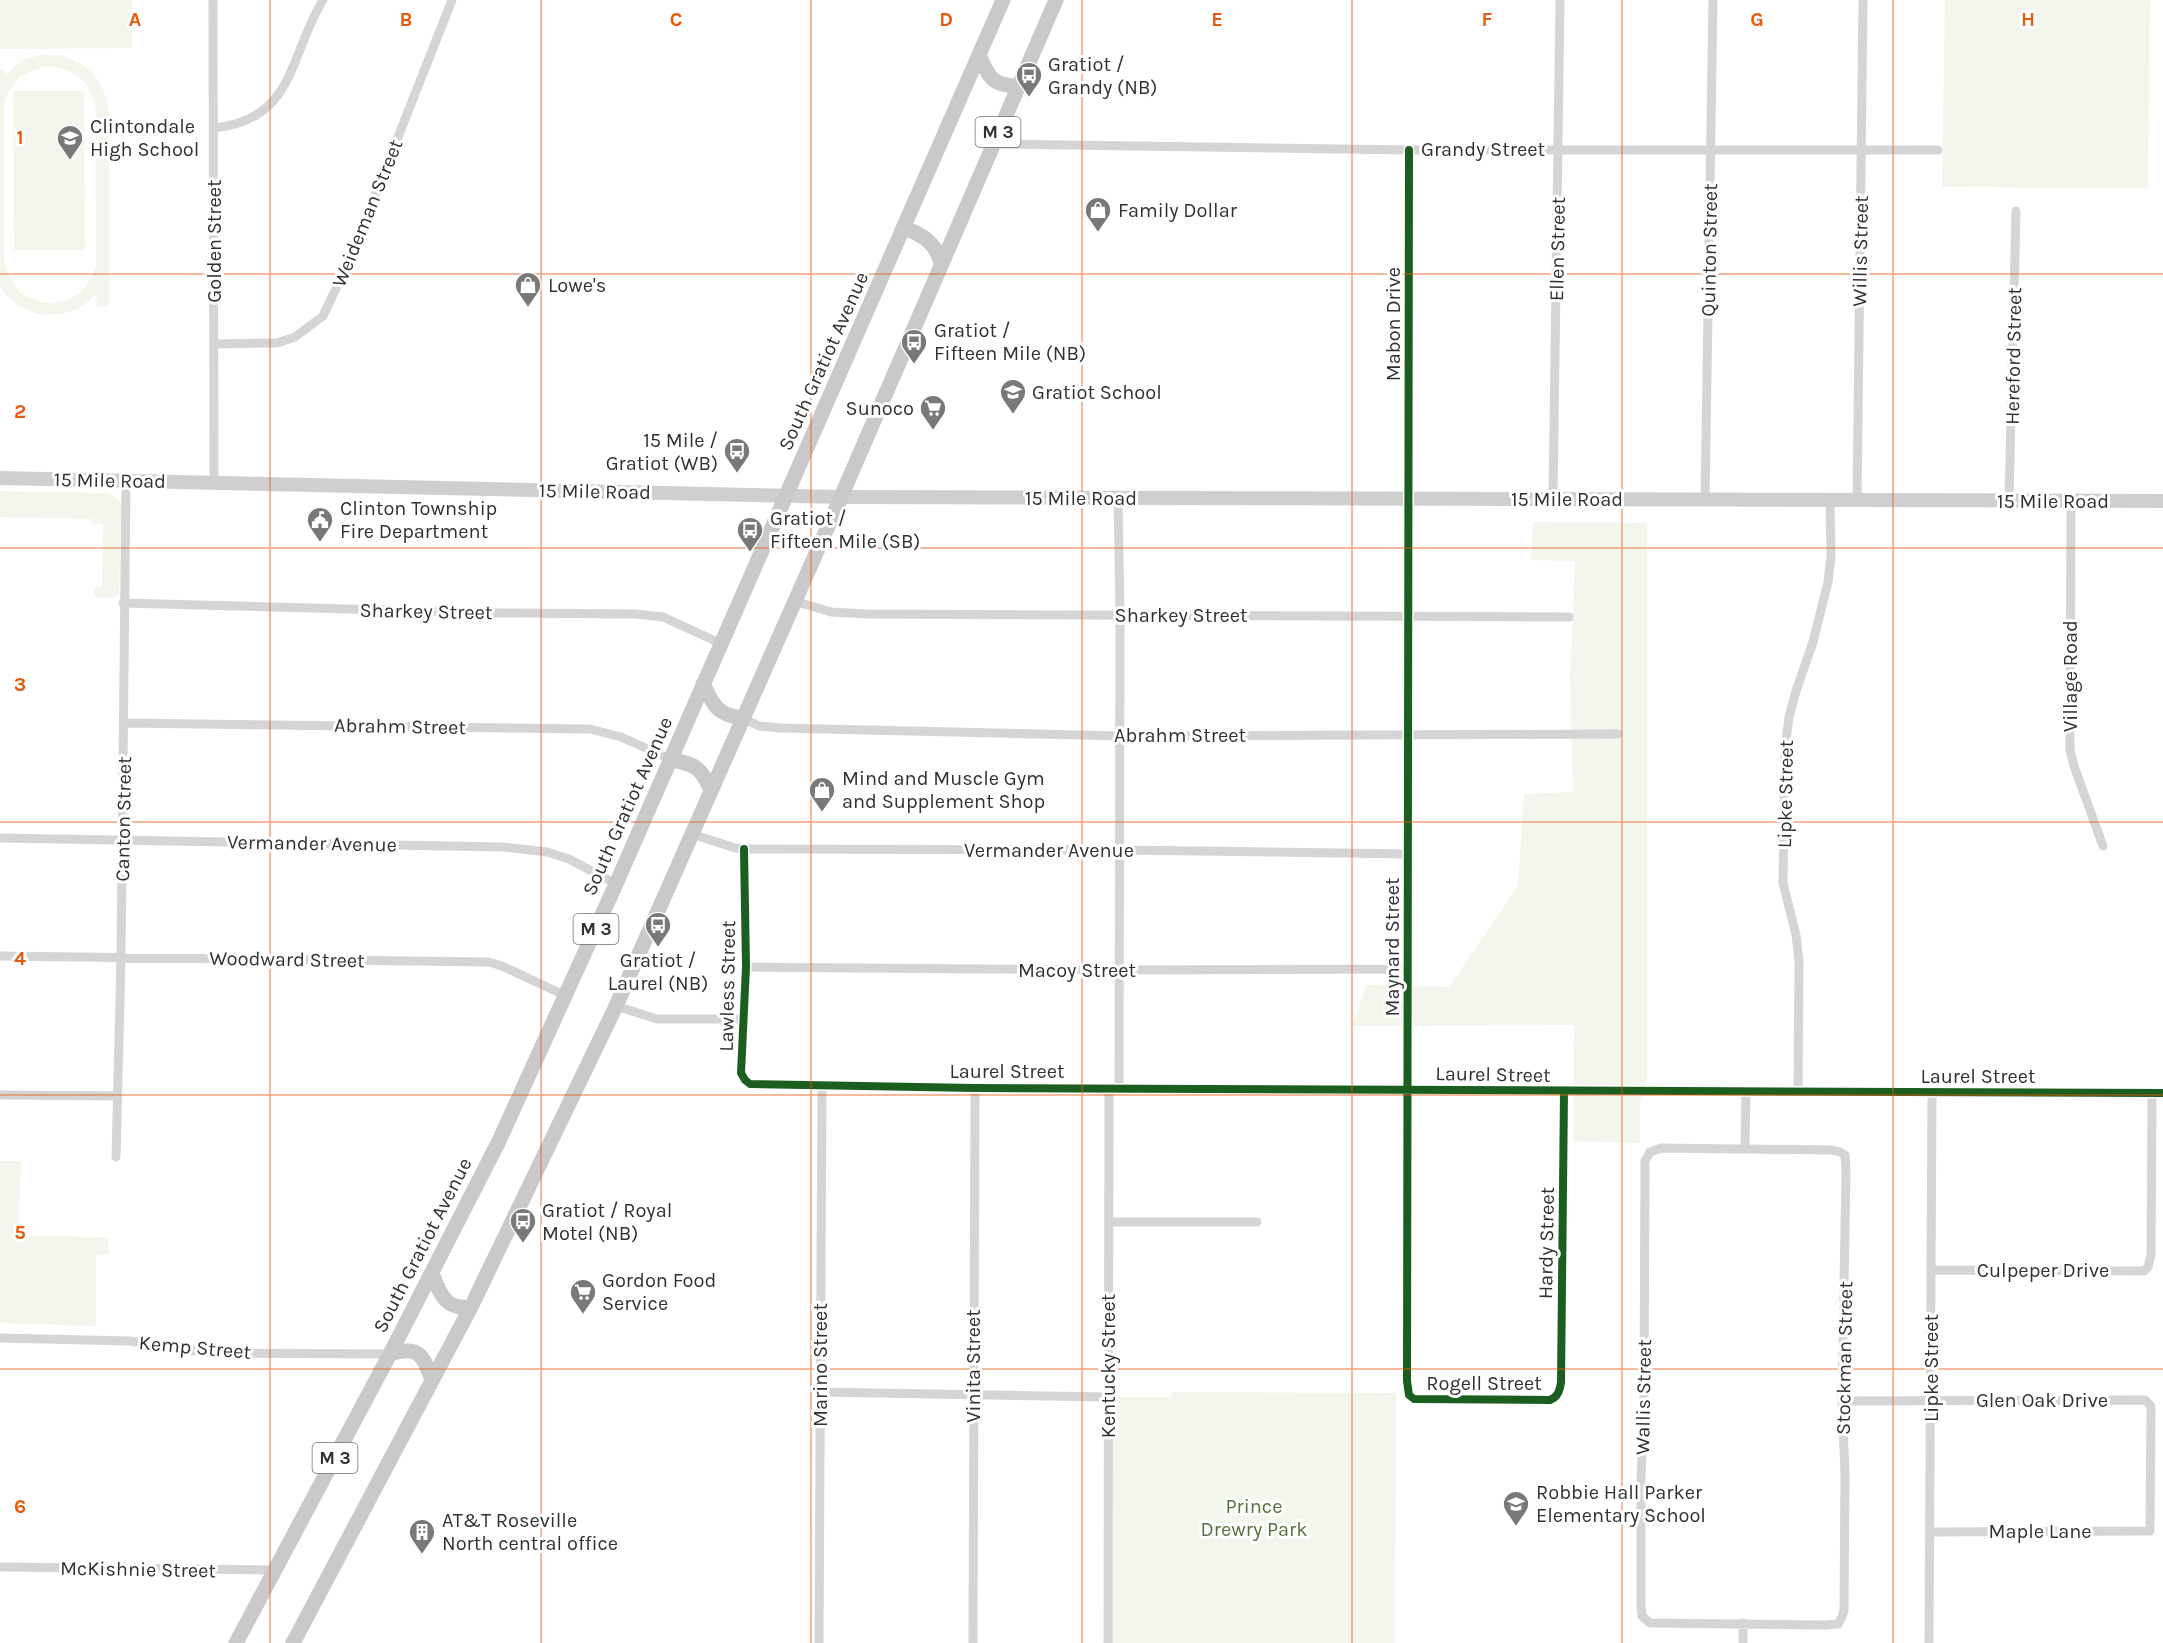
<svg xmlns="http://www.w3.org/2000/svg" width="2163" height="1643" viewBox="0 0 2163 1643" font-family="Karla,sans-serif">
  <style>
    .green { fill: #f2f6ed; fill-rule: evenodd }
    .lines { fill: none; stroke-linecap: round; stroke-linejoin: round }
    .minor { stroke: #d5d5d5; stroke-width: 9 }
    .secondary { stroke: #cfcfcf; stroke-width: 14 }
    .primary { stroke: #c9c9c9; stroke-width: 15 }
    .cycleway-casing { stroke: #fff; stroke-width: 11 }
    .cycleway { stroke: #1b5e20; stroke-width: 8 }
    .grid { fill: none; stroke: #e8590c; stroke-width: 1.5; stroke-opacity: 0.55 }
    .labels { text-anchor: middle; stroke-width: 6; stroke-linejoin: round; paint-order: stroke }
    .shield { fill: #fff; stroke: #6f6f6f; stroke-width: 1.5 }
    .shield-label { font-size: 18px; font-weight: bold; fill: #313131 }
    .poi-label { font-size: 20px; fill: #313131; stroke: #fff; text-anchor: start }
    .street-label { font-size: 20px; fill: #313131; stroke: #fff }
    .park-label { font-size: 20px; fill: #596f3c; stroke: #fff }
    .grid-label { font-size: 20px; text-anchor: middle; font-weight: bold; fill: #e8590c; stroke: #fff; stroke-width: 6; stroke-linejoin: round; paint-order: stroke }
  </style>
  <rect width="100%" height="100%" fill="#fff"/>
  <path class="green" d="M0,0h132v48l-132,1z
    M1945,0h205l-2,188 -206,-1z
    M41,55c37,-3 64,20 68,57v194l-12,1 -1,-13c-27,30 -74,28 -96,-8v-215l4,-1v6l19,-16zM43,67c29,-2 51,16 53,45v152c-13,56 -87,50 -92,-7v-152c5,-20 18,-33 39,-38z
    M13,91h71l1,159h-71z
    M0,491l106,2 7,2 8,9 -2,91 -8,3 -17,-1v-10h8l1,-63h-11v-5l-92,-2z
    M1533,522l114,1v557l-7,23v40l-67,-2 1,-116 -222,1 15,-41 82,2 69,-101 6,-92 49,-2 -3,-114 5,-117 -44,-1z
    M0,1161h21l-3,75 90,1 1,17 -13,1v71l-96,-3z
    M1172,1392l224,1 -1,250h-283l1,-246h58z"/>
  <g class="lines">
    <path class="minor" d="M213,0l1,481
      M214,128c81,-8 75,-73 109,-128
      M993,144l416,6h529
      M1409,150l-2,1231 2,14 5,4 136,1c8,-3 10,-10 11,-18l3,-290
      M214,344l63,-1 18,-6 28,-21 27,-57 102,-259
      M1118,498l2,116 -1,474
      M1553,498l7,-498
      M2009,500l7,-289
      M1705,501l8,-501
      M1857,501l6,-501
      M2071,501l-1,249 4,16 29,80
      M794,601l37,11 35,2 703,3
      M123,603l379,10 133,1 28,3 59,27
      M743,718l16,8 21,2 340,8 498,-2
      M124,723l466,6 31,8 49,22
      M692,834l43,14 9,1 376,1 289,4
      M0,838l503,9 44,5 22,7 47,25
      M744,849l2,118 -5,106 4,7 5,4 225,4 1188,5
      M0,956l489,6 13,4 64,30
      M746,967l374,3 287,-1
      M616,1006l41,13h86
      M1798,1092l1,-131 -3,-26 -13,-52 2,-135 4,-31 7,-26 17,-49 15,-60 3,-26 -1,-55
      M0,1095l117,1
      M1661,1148l171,2 8,2 5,3 1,16 -4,230 3,72 -1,137 -2,7 -4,7 -13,1 -175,-2 -8,-7 -1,-11v-125l3,-86 1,-233 5,-9z
      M1745,1148l1,-57
      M116,1157l5,-200 5,-476
      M1109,1222h148
      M1931,1270l205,1h8l4,-4 3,-12 1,-162
      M0,1338l130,3 73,11 31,1 156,1
      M820,1392l288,5
      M1842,1401l303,-1 6,6 -1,125 -219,1
      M0,1567l275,3
      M1743,1623v20
      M819,1643l3,-557
      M973,1643l2,-555
      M1108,1643l1,-555
      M1929,1643l3,-551"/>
    <path class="secondary" d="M0,478l841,19 1322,4"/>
    <path class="primary" d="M979,55c10,22 13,31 39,31
      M905,228c19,8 30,14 36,35
      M703,684c11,22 14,31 40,34
      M670,759c25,6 31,7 41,32
      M432,1273c8,21 13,37 39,34
      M390,1354c29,-9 33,1 42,26
      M236,1643l154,-289 108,-211 118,-259 387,-884
      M293,1643l178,-336 145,-301 225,-509 215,-497"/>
    <g class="cycleway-casing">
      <path id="cycleway" d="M1409,150l-2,1231 2,14 5,4 136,1c8,-3 10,-10 11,-18l3,-290
        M744,849l2,118 -5,106 4,7 5,4 225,4 1188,5"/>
    </g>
    <use href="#cycleway" class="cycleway"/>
  </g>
  <path class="grid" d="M270,0v1643M541,0v1643M811,0v1643M1082,0v1643M1352,0v1643M1622,0v1643M1893,0v1643M0,274h2163M0,548h2163M0,822h2163M0,1095h2163M0,1369h2163"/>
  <defs>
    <g id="bus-pin" transform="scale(1.35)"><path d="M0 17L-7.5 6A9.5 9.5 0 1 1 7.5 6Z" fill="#797979" stroke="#fff"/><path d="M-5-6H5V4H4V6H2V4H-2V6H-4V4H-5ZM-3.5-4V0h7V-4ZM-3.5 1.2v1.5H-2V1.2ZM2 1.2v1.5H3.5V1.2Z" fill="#fff"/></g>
    <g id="school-pin" transform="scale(1.35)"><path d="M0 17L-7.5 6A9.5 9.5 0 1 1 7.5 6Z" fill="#797979" stroke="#fff"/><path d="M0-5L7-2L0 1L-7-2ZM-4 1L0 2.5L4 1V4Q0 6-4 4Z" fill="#fff"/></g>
    <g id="shop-pin" transform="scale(1.35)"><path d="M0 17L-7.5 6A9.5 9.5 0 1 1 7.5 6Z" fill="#797979" stroke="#fff"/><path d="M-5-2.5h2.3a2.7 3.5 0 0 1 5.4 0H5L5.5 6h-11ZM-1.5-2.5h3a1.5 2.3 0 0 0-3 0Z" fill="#fff"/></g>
    <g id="supermarket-pin" transform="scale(1.35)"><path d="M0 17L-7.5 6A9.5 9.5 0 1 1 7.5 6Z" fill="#797979" stroke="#fff"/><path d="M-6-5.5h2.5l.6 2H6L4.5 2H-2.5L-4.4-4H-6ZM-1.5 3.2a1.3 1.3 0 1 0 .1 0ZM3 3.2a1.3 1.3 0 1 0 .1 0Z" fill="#fff"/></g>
    <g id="civic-pin" transform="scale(1.35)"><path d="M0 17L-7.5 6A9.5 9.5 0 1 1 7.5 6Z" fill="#797979" stroke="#fff"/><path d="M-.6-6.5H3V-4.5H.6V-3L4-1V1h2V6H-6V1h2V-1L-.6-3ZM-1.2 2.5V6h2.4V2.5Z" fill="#fff"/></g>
    <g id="building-pin" transform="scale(1.35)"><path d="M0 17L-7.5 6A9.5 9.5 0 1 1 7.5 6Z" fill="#797979" stroke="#fff"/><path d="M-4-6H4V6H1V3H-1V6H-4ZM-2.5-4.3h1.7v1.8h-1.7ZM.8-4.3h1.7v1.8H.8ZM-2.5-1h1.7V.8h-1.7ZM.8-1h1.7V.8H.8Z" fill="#fff"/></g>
  </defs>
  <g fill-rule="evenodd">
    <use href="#bus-pin" x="1029" y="75"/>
    <use href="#school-pin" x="70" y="138"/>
    <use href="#shop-pin" x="1098" y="210"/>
    <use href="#shop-pin" x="528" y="285"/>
    <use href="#bus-pin" x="914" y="342"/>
    <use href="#school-pin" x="1013" y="392"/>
    <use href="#supermarket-pin" x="933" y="408"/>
    <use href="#bus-pin" x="737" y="451"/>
    <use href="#civic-pin" x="320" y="520"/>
    <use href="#bus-pin" x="750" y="530"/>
    <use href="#shop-pin" x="822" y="790"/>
    <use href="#bus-pin" x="658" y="925"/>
    <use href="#bus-pin" x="523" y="1221"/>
    <use href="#supermarket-pin" x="583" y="1292"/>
    <use href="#school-pin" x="1516" y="1504"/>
    <use href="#building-pin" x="422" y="1532"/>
  </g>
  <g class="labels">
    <g class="shield">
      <rect x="975.5" y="117" width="45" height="30" rx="4.5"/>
      <rect x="573.5" y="914" width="45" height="30" rx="4.5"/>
      <rect x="312.5" y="1443" width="45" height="30" rx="4.5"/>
    </g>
    <g class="shield-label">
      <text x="998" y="138">M 3</text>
      <text x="596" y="935">M 3</text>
      <text x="335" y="1464">M 3</text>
    </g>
    <g class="poi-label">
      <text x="1048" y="71">Gratiot /<tspan x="1048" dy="23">Grandy (NB)</tspan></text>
      <text x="90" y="133">Clintondale<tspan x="90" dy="23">High School</tspan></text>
      <text x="1118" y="217">Family Dollar</text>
      <text x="548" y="292">Lowe's</text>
      <text x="934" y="337">Gratiot /<tspan x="934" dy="23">Fifteen Mile (NB)</tspan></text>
      <text x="1032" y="399">Gratiot School</text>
      <text x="914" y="415" text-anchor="end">Sunoco</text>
      <text x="718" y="447" text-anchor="end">15 Mile /<tspan x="718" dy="23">Gratiot (WB)</tspan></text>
      <text x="340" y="515">Clinton Township<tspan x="340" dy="23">Fire Department</tspan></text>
      <text x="770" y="525">Gratiot /<tspan x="770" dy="23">Fifteen Mile (SB)</tspan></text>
      <text x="842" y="785">Mind and Muscle Gym<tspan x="842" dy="23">and Supplement Shop</tspan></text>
      <text x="658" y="967" text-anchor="middle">Gratiot /<tspan x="658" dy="23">Laurel (NB)</tspan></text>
      <text x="542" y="1217">Gratiot / Royal<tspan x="542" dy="23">Motel (NB)</tspan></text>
      <text x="602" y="1287">Gordon Food<tspan x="602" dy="23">Service</tspan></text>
      <text x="1536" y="1499">Robbie Hall Parker<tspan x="1536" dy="23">Elementary School</tspan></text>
      <text x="442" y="1527">AT&amp;T Roseville<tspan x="442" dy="23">North central office</tspan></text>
    </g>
    <g class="street-label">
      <text x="1483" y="156">Grandy Street</text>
      <text transform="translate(367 213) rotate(-68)" y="7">Weideman Street</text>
      <text transform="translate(214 241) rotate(-90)" y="7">Golden Street</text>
      <text transform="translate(1557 249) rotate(-89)" y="7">Ellen Street</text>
      <text transform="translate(1709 250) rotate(-89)" y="7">Quinton Street</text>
      <text transform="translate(1860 251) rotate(-89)" y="7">Willis Street</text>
      <text transform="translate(1393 324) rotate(-90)" y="7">Mabon Drive</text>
      <text transform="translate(2013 356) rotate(-89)" y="7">Hereford Street</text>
      <text transform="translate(823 361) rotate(-66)" y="7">South Gratiot Avenue</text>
      <text transform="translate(110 480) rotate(1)" y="7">15 Mile Road</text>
      <text transform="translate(595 491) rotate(1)" y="7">15 Mile Road</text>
      <text x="1081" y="505">15 Mile Road</text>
      <text x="1567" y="506">15 Mile Road</text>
      <text x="2053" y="508">15 Mile Road</text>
      <text transform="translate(426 611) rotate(1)" y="7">Sharkey Street</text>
      <text x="1181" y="622">Sharkey Street</text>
      <text transform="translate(2070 676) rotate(-90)" y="7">Village Road</text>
      <text transform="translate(400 726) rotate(1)" y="7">Abrahm Street</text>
      <text x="1180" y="742">Abrahm Street</text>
      <text transform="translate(1785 794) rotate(-89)" y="7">Lipke Street</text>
      <text transform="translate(627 806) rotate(-66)" y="7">South Gratiot Avenue</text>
      <text transform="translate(123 819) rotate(-89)" y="7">Canton Street</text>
      <text transform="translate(312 843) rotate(1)" y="7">Vermander Avenue</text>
      <text x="1049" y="857">Vermander Avenue</text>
      <text transform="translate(1392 947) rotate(-90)" y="7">Maynard Street</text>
      <text transform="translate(287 959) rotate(1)" y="7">Woodward Street</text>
      <text x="1077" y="977">Macoy Street</text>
      <text transform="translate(727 986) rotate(-89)" y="7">Lawless Street</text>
      <text x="1007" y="1078">Laurel Street</text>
      <text transform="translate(1493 1074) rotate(1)" y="7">Laurel Street</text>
      <text x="1978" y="1083">Laurel Street</text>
      <text transform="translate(1546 1243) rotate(-89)" y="7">Hardy Street</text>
      <text transform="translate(422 1245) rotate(-63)" y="7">South Gratiot Avenue</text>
      <text x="2043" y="1277">Culpeper Drive</text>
      <text transform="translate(195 1347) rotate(5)" y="7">Kemp Street</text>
      <text transform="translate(1844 1358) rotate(-89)" y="7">Stockman Street</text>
      <text transform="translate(820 1365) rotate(-90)" y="7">Marino Street</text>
      <text transform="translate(973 1366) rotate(-90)" y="7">Vinita Street</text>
      <text transform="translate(1108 1366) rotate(-90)" y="7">Kentucky Street</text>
      <text transform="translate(1931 1368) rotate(-90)" y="7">Lipke Street</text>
      <text x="1484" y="1390">Rogell Street</text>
      <text transform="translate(1643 1397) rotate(-89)" y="7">Wallis Street</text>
      <text x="2042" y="1407">Glen Oak Drive</text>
      <text x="2040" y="1538">Maple Lane</text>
      <text transform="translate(138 1569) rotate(1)" y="7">McKishnie Street</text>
    </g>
    <g class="park-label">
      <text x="1254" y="1513">Prince<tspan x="1254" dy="23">Drewry Park</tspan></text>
    </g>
  </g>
  <g class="grid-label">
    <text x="135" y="26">A</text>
    <text x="406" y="26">B</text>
    <text x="676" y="26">C</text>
    <text x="946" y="26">D</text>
    <text x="1217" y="26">E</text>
    <text x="1487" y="26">F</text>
    <text x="1757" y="26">G</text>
    <text x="2028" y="26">H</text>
    <text x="20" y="144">1</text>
    <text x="20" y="418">2</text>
    <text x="20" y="691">3</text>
    <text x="20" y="965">4</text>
    <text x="20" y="1239">5</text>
    <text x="20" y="1513">6</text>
  </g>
</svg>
